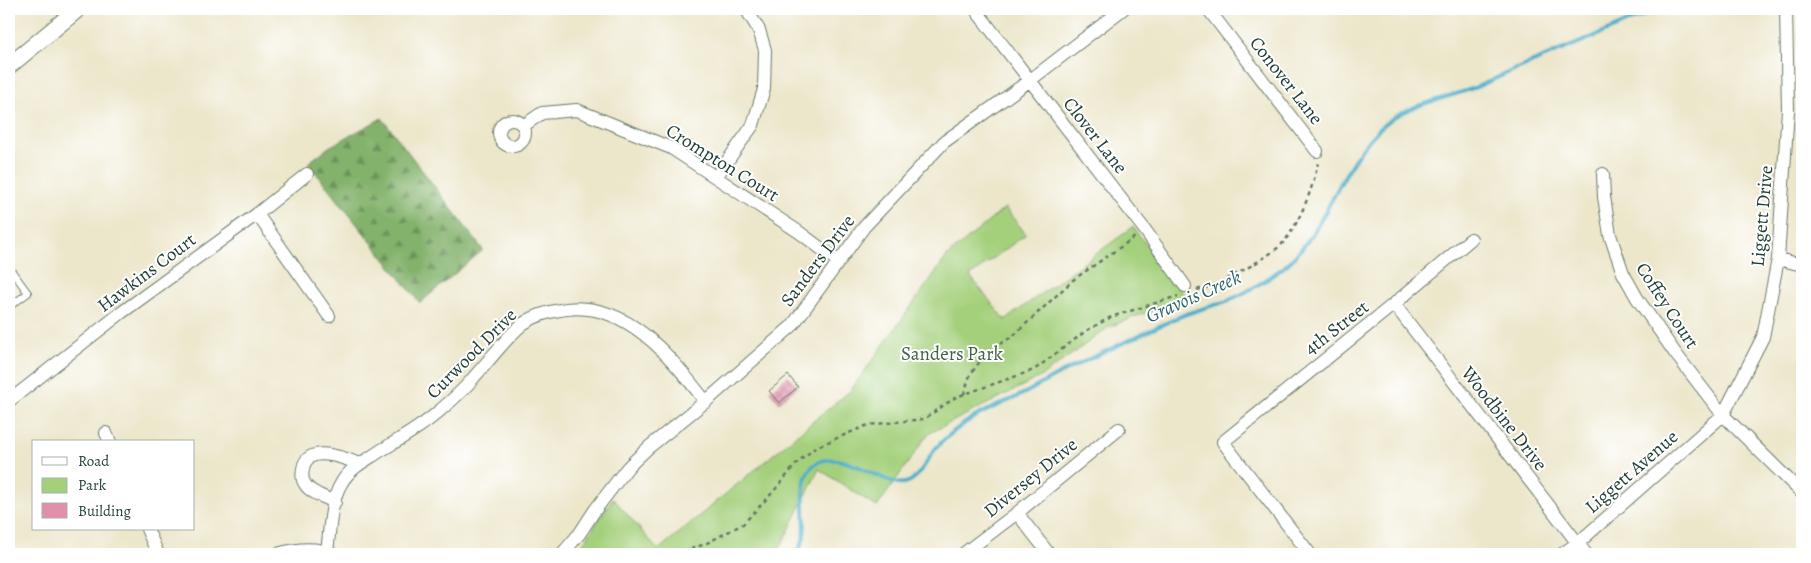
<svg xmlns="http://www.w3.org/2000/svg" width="1811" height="563" viewBox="0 0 1811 563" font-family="Alegreya,serif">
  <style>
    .green { fill: #a4d07c; stroke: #628658 }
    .forest { fill: url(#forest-firs); stroke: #517850 }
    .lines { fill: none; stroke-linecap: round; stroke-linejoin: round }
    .stream { stroke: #4baeca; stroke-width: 4 }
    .building { fill: url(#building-cross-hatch) }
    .service-casing { stroke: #677868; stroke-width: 8 }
    .minor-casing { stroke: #677868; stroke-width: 14 }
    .tertiary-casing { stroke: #677868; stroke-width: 18 }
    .path { stroke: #677868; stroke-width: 2.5; stroke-dasharray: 4 4; stroke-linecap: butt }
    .service { stroke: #fff; stroke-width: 6 }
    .minor { stroke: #fff; stroke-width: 12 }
    .tertiary { stroke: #fff; stroke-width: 16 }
    .labels { text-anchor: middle; stroke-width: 4; stroke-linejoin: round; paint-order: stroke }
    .street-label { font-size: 19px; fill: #1f3d34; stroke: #fff }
    .park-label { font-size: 19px; fill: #406246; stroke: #fff }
    .water-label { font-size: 20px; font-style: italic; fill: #2e6568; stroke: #fff }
  </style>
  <defs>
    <pattern id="forest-firs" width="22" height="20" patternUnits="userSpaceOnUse" patternTransform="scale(1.25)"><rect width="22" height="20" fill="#83b26c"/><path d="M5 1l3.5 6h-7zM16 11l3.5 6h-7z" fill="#6b925a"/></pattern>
    <pattern id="building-cross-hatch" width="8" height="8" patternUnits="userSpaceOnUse" patternTransform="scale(1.25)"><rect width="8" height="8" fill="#e18faa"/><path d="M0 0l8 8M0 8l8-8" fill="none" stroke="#b6768b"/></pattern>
  </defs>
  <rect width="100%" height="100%" fill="#fff"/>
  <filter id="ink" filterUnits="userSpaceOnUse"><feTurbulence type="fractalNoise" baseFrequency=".02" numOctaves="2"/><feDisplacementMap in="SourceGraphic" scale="10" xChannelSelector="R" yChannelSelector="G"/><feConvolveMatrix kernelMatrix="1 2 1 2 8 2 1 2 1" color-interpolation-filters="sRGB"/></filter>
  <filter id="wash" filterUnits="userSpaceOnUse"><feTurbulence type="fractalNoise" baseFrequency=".0096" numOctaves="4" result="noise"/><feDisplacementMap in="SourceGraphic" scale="20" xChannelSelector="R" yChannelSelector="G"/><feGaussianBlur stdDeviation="1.12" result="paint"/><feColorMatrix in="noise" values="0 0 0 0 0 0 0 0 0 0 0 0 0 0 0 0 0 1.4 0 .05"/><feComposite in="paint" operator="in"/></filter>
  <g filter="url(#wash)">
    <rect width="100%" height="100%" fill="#ece6ca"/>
    <path class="green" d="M1005,208l21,26 -56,42 35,44 128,-93 56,74 -47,13 -33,13 -67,49 -114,58 -51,73 -58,-38 -42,85h-204l12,-13 28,-43 45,52 193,-160 97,-135z"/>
    <path class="forest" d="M382,118l101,132 -63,53 -112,-140 21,-16z"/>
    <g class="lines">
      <path class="stream" d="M795,554c2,-3 5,-5 6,-9 11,-20 -8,-64 13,-80 27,-21 73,26 94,17 12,-5 20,-24 28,-34 8,-9 19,-18 29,-25 19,-13 40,-20 60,-30 15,-8 29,-17 44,-24 36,-18 73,-35 110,-52 15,-7 32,-10 48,-16 19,-8 40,-21 57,-34 46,-39 54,-104 102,-144 24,-19 59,-24 88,-35 15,-6 30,-14 45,-20 46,-20 93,-38 138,-59"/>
    </g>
    <g id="blocks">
      <path class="building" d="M788,375l10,12 -19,16 -10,-12z"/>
    </g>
  </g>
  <g filter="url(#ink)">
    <use href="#blocks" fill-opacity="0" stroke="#677868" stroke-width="1"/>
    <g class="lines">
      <g class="service-casing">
        <path id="service" d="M9,267l19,26 -19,14"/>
      </g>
      <g class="minor-casing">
        <path id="minor" d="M975,9l170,221 40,56
          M1208,9l109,142
          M499 133a13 13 0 1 1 26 0a13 13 0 1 1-26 0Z
          M523,126l19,-13 35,-3 94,38 128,84 40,30
          M1603,174l1,23 6,38 13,38 14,25 38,55 48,62 79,78
          M716,177l37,-52 11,-36 1,-39 -6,-20 -13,-21
          M257,214l72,102
          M1778,259l24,6
          M1394,304l192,250
          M9,401l112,-88 136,-99 50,-40
          M106,433l4,9
          M335,502c-9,-4 -25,-9 -30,-18 -3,-4 -3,-10 -2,-15 3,-26 42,-11 56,-5
          M1017,513l32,41
          M147,529l11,25
          M327,552c3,-22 3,-51 15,-70 9,-15 25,-22 38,-31 20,-12 40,-23 57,-38 13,-11 27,-23 38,-37 16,-17 31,-39 49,-53 11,-7 23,-11 36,-13 64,-13 111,47 146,92
          M277,554c18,-5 38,-8 55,0
          M562,554l18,-21 15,-23 33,-43 21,-20 62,-50 81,-71 72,-99 80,-85 85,-61 94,-72
          M963,554l54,-41 102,-84
          M1310,554l-87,-112 171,-138 77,-65
          M1562,554l16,-11 145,-128 40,-78 15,-78 10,-149 -2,-101"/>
      </g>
      <g class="tertiary-casing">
        <path id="tertiary" d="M9,66l69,-57"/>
      </g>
      <path class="path" d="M1197,290c5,-2 10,-2 15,-4 16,-6 58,-30 70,-42 17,-19 31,-56 36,-81
        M964,394l6,-19 16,-22 27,-17 60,-56 62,-43
        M608,554h26
        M685,554l6,-5 14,-5 38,-20 30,-32 25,-30 18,-15 52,-22 56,-6 32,-22 78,-27 52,-39 25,-14 67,-21"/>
      <use href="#service" class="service"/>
      <use href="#minor" class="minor"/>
      <use href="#tertiary" class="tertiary"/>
    </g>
  </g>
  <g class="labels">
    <g class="street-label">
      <text transform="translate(1287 80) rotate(52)" y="7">Conover Lane</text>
      <text transform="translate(1096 135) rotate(52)" y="7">Clover Lane</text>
      <text transform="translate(723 162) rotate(32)" y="7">Crompton Court</text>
      <text transform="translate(1761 216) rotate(-85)" y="7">Liggett Drive</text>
      <text transform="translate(817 260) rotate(-53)" y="7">Sanders Drive</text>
      <text transform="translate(146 272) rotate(-37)" y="7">Hawkins Court</text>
      <text transform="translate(1668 305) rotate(57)" y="7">Coffey Court</text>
      <text transform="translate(1336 327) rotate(-38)" y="7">4th Street</text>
      <text transform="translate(471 353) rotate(-45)" y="7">Curwood Drive</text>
      <text transform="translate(1505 418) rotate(52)" y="7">Woodbine Drive</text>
      <text transform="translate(1631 471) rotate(-41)" y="7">Liggett Avenue</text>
      <text transform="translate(1030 477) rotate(-39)" y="7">Diversey Drive</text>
    </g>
    <g class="park-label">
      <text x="952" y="360">Sanders Park</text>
    </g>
    <g class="water-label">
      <text transform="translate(1193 296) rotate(-24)" y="7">Gravois Creek</text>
    </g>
  </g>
  <rect width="1811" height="563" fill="none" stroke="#fff" stroke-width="30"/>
  <rect x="32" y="440" width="162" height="90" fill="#ffffff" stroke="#a5b1ae"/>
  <rect x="42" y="457" width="25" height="8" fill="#ffffff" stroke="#a5b1ae"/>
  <text x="78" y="466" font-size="15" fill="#1f3d34">Road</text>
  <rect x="42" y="478" width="25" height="15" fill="#a4d07c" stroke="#a5b1ae"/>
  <text x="78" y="490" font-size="15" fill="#1f3d34">Park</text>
  <rect x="42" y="503" width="25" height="15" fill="#e18faa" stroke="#a5b1ae"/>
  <text x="78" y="516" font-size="15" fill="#1f3d34">Building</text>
</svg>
